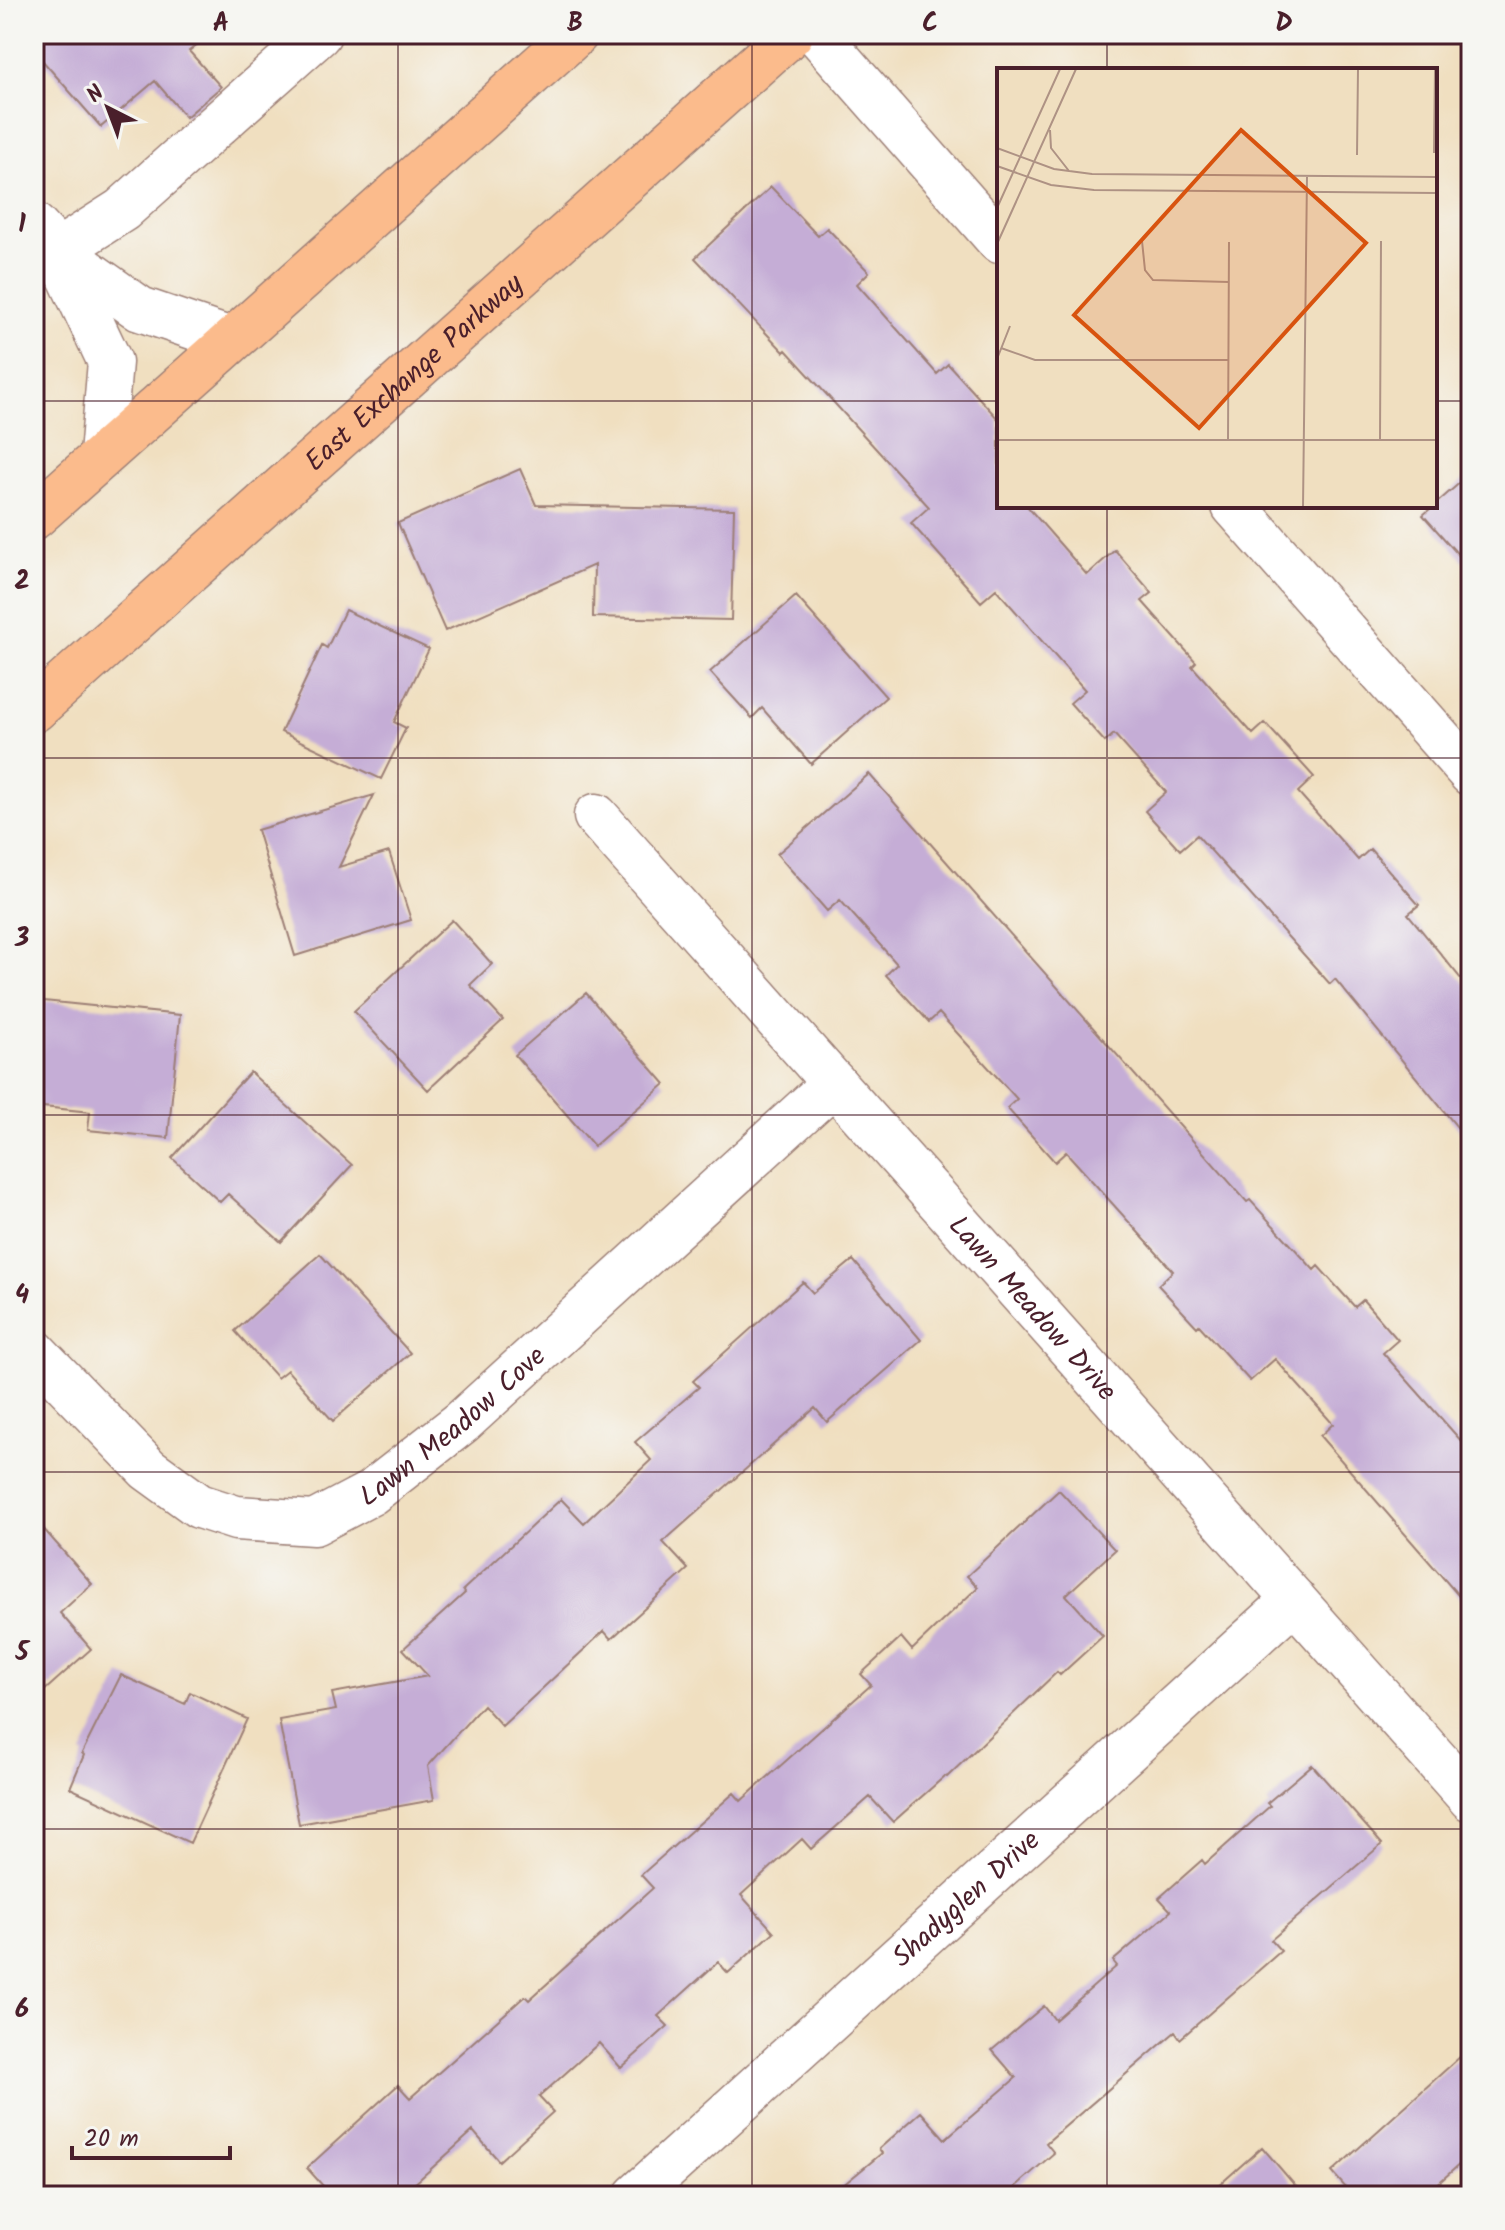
<svg xmlns="http://www.w3.org/2000/svg" width="1505" height="2230" viewBox="0 0 1505 2230" font-family="Kalam,sans-serif">
  <style>
    .building { fill: #c5add6 }
    .lines { fill: none; stroke-linecap: round; stroke-linejoin: round }
    .minor-casing { stroke: #9d7f76; stroke-width: 47 }
    .major-casing { stroke: #9d7f76; stroke-width: 47 }
    .minor { stroke: #fff; stroke-width: 44 }
    .major { stroke: #fbbb8c; stroke-width: 44 }
    .grid { fill: none; stroke: #4a1f2b; stroke-width: 2; stroke-opacity: 0.55 }
    .labels { text-anchor: middle; stroke-width: 6; stroke-linejoin: round; paint-order: stroke }
    .street-label { font-size: 28px; fill: #4a1f2b; stroke: #f6f6f2 }
    .inset-road { fill: none; stroke: #ae9284; stroke-width: 2 }
    .view { fill: #d8530f; fill-opacity: 0.15; stroke: #d8530f; stroke-width: 4 }
    .inset-edge { fill: none; stroke: #4a1f2b; stroke-width: 4 }
    .neatline { fill: none; stroke: #4a1f2b; stroke-width: 3 }
    .grid-label { font-size: 26px; text-anchor: middle; font-weight: bold; fill: #4a1f2b }
  </style>
  <rect width="100%" height="100%" fill="#f6f6f2"/>
  <filter id="ink" filterUnits="userSpaceOnUse"><feTurbulence type="fractalNoise" baseFrequency=".0125" numOctaves="2"/><feDisplacementMap in="SourceGraphic" scale="16" xChannelSelector="R" yChannelSelector="G"/><feConvolveMatrix kernelMatrix="1 2 1 2 8 2 1 2 1" color-interpolation-filters="sRGB"/></filter>
  <filter id="wash" filterUnits="userSpaceOnUse"><feTurbulence type="fractalNoise" baseFrequency=".006" numOctaves="4" result="noise"/><feDisplacementMap in="SourceGraphic" scale="32" xChannelSelector="R" yChannelSelector="G"/><feGaussianBlur stdDeviation="1.8" result="paint"/><feColorMatrix in="noise" values="0 0 0 0 0 0 0 0 0 0 0 0 0 0 0 0 0 1.4 0 .05"/><feComposite in="paint" operator="in"/></filter>
  <g filter="url(#wash)">
    <rect width="100%" height="100%" fill="#f0dfc0"/>
    <g id="blocks">
      <path class="building" d="M34,34h176l-21,17 32,36 -35,30 -31,-36 -54,46 -67,-76z
        M771,187l47,49 9,-8 42,44 -12,12 80,90 11,-10 51,56v86h28l60,69 28,-25 37,43 -10,8 54,61 -4,4 61,68 12,-11 49,54 -16,15 60,68 12,-11 49,56 -11,9 63,77v153l-136,-165 -5,5 -133,-149 -17,15 -35,-39 21,-19 -52,-58 -9,8 -35,-39 15,-13 -89,-101 -15,13 -70,-79 18,-16 -143,-157 -2,2 -89,-94z
        M520,469l16,36 198,4 -3,111 -138,-3 1,-52 -149,66 -47,-108z
        M1471,473v96l-48,-54z
        M796,596l90,101 -75,67 -49,-56 -10,10 -42,-46z
        M345,610l84,39 -35,73 12,6 -25,51 -100,-47 41,-87 5,3z
        M869,774l378,428 3,-2 64,70 4,-4 37,41 8,-7 35,40 -15,13 88,99v158l-151,-174 13,-12 -58,-65 -25,22 -51,-56 -2,2 -39,-42 15,-14 -107,-119 -11,10 -48,-54 10,-9 -78,-86 -10,9 -43,-47 11,-11 -57,-64 -13,11 -50,-57z
        M374,795l-35,72 50,-15 22,68 -116,36 -38,-126z
        M452,920l40,44 -22,21 33,35 -75,70 -74,-79z
        M586,993l79,91 -71,62 -79,-91z
        M44,1001l136,14 -12,123 -80,-8 2,-18 -56,-6z
        M250,1072l102,93 -71,77 -53,-48 -8,8 -48,-44z
        M320,1254l90,99 -77,68 -46,-51 -10,8 -42,-47z
        M853,1260l68,80 -94,82 -12,-14 -152,134 25,27 -77,70 -7,-8 -102,95 -19,-21 -55,61 6,34 -135,24 -20,-104 57,-10 -4,-17 96,-17 -25,-27 62,-56 -2,-3 98,-91 23,24 67,-63 -16,-18 64,-55 -6,-6 110,-99 10,11z
        M1059,1490l56,60 -49,45 37,41 -43,39 -3,-3 -110,105 -2,-1 -52,46 -23,-25 -59,52 -9,-10 -61,56 33,37 -46,41 -10,-11 -60,54 10,10 -47,42 -22,-25 -60,54 14,15 -54,49 -26,-30 -72,65h-69l-25,-28 91,-83 12,13 115,-102 4,4 124,-112 -12,-13 93,-82 7,8 130,-116 -10,-11 40,-37 11,13 66,-63 -11,-11z
        M34,1518l58,66 -32,29 31,36 -57,51z
        M121,1675l64,29 5,-12 57,27 -57,124 -120,-55 14,-33 -2,-2z
        M1312,1765l70,79 -111,96 10,11 -101,88 -5,-7 -129,111 8,10 -49,43h-175l52,-43 -3,-4 42,-37 24,27 71,-61 -24,-28 52,-44 11,14 62,-54 -4,-5 58,-50 -12,-13 43,-38 3,4 65,-58 -3,-3z
        M1471,2047v107l-47,42h-71l-21,-24z
        M1262,2147l42,49h-97z"/>
    </g>
  </g>
  <g filter="url(#ink)">
    <use href="#blocks" fill-opacity="0" stroke="#9d7f76" stroke-width="2"/>
    <g class="lines">
      <g class="minor-casing">
        <g id="minor">
          <path d="M817,34l182,207"/>
          <path d="M34,225l24,26 82,58 91,31"/>
          <path d="M58,251l64,-41 197,-176"/>
          <path d="M59,254l51,108 -8,93"/>
          <path d="M1234,506l237,268"/>
          <path id="s1" d="M596,816l875,983"/>
          <path id="s2" d="M34,1351l114,118 51,37 37,12 78,5 57,-30 91,-71 372,-339"/>
          <path id="s3" d="M636,2196l658,-596"/>
        </g>
      </g>
      <g class="major-casing">
        <g id="major">
          <path d="M34,517l542,-483"/>
          <path id="s4" d="M34,710l757,-676"/>
        </g>
      </g>
      <use href="#minor" class="minor"/>
      <use href="#major" class="major"/>
    </g>
  </g>
  <path class="grid" d="M398,34v2162M752,34v2162M1107,34v36M34,401h965M1435,401h36M1107,506v1690M34,758h1437M34,1115h1437M34,1472h1437M34,1829h1437"/>
  <g class="labels">
    <g class="street-label">
      <text dy="10" stroke="none"><textPath href="#s4" startOffset="508">East Exchange Parkway</textPath></text>
      <text dy="10" stroke="none"><textPath href="#s1" startOffset="658">Lawn Meadow Drive</textPath></text>
      <text dy="10" stroke="none"><textPath href="#s2" startOffset="514">Lawn Meadow Cove</textPath></text>
      <text dy="10" stroke="none"><textPath href="#s3" startOffset="444">Shadyglen Drive</textPath></text>
    </g>
  </g>
  <g transform="translate(997 68)">
    <rect width="440" height="440" fill="#f0dfc0"/>
    <path class="inset-road" d="M53,62l1,18 18,23M0,80l57,21 38,5 345,3M437,85l1,-84M360,87l1,-86M0,98l54,19 43,5 343,3M0,140l63,-139M145,173l3,29 8,10 76,2M0,176l79,-175M4,280l34,12h194M0,291l13,-33M0,372h440M231,372l1,-198M383,372l1,-199M306,439l4,-331"/>
    <path class="view" d="M244,62l125,113 -167,185 -125,-113z"/>
    <rect width="440" height="440" class="inset-edge"/>
  </g>
  <rect width="1505" height="2230" fill="none" stroke="#f6f6f2" stroke-width="88"/>
  <g transform="translate(108 108) rotate(318)" stroke="#f6f6f2" stroke-width="6" paint-order="stroke">
  <path d="M0-6L14 30L0 20L-14 30Z" fill="#4a1f2b"/>
  <text y="-12" font-size="22" font-weight="bold" text-anchor="middle" fill="#4a1f2b">N</text>
  </g>
  <path d="M72 2146v12h158v-12" fill="none" stroke="#4a1f2b" stroke-width="4"/>
  <text x="84" y="2146" font-size="24" fill="#4a1f2b" stroke="#f6f6f2" stroke-width="6" paint-order="stroke">20 m</text>
  <rect x="44" y="44" width="1417" height="2142" class="neatline"/>
  <g class="grid-label">
    <text x="221" y="31">A</text>
    <text x="575" y="31">B</text>
    <text x="930" y="31">C</text>
    <text x="1284" y="31">D</text>
    <text x="22" y="232">1</text>
    <text x="22" y="589">2</text>
    <text x="22" y="946">3</text>
    <text x="22" y="1303">4</text>
    <text x="22" y="1660">5</text>
    <text x="22" y="2017">6</text>
  </g>
</svg>
